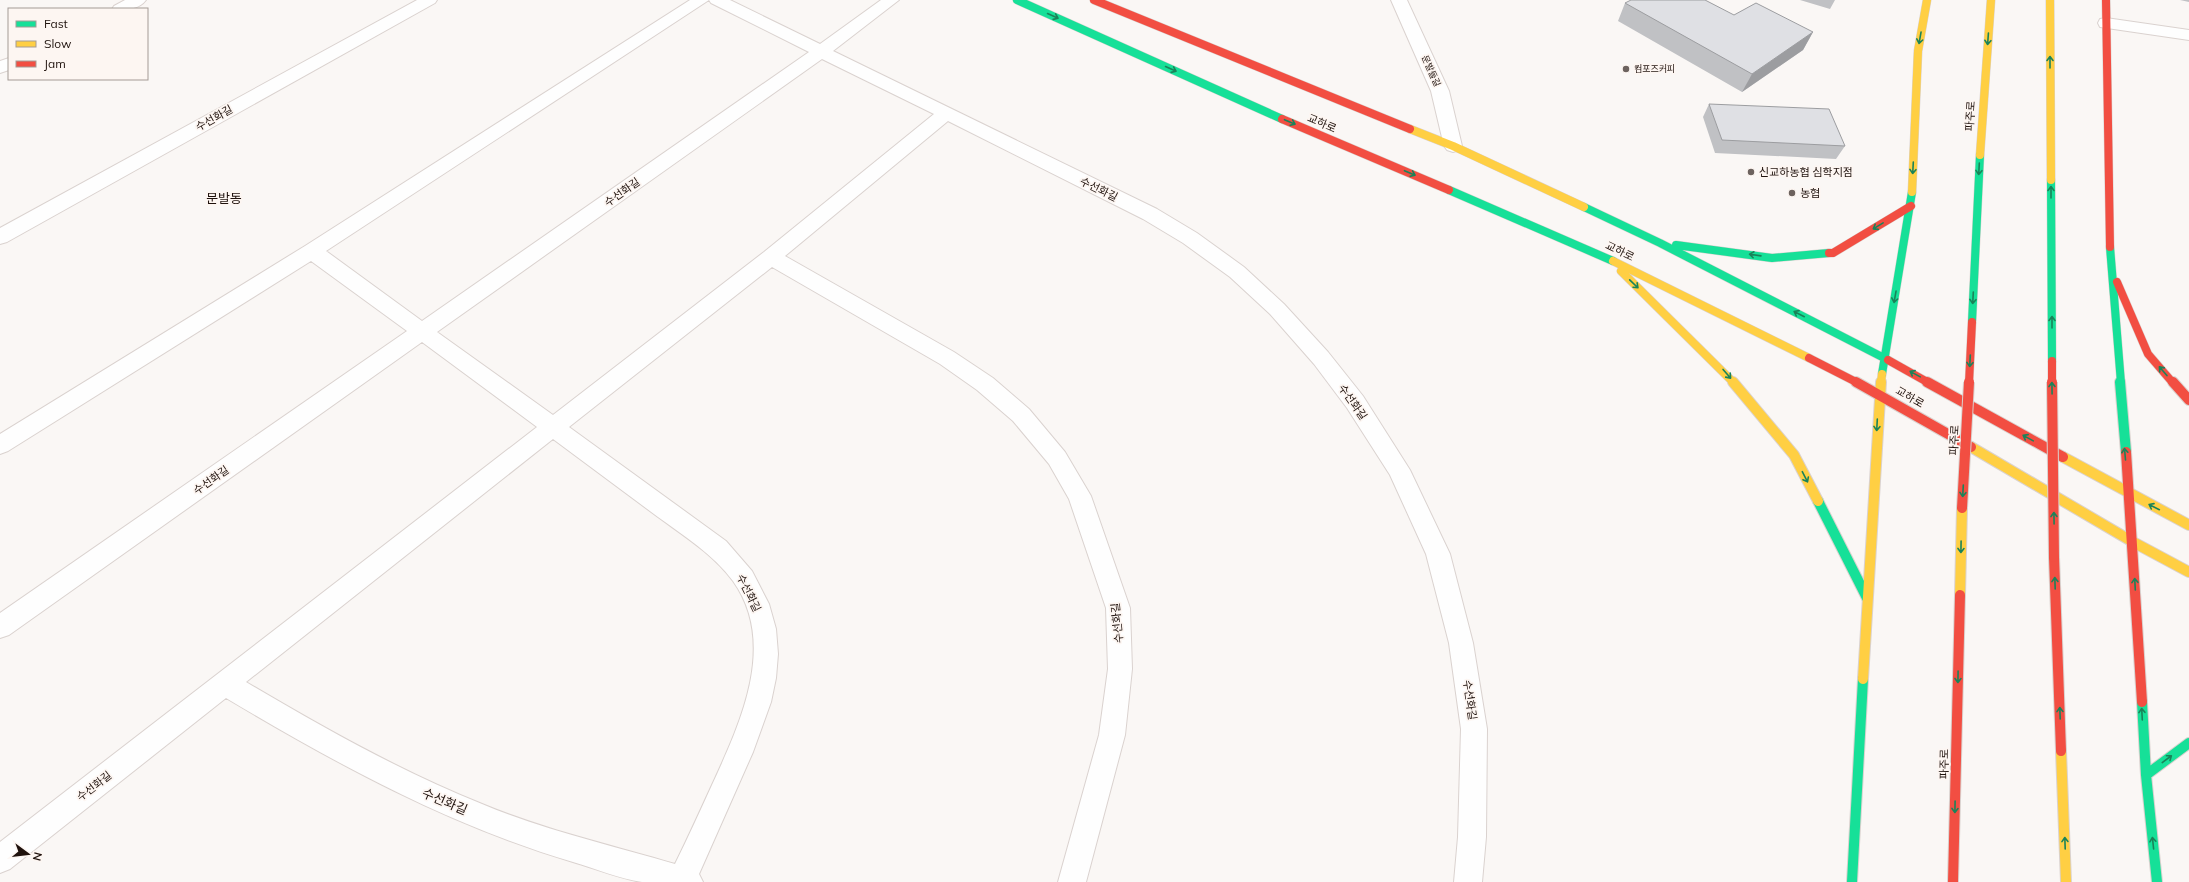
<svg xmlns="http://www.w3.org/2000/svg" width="2189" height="882" viewBox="0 0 2189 882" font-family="Mulish,'Noto Sans KR',sans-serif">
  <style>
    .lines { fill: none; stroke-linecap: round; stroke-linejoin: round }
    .street-casing { stroke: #dad2cf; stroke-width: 2 }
    .fast-far1-casing { stroke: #dad2cf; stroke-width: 9 }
    .fast-casing { stroke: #dad2cf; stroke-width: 12 }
    .slow-far1-casing { stroke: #dad2cf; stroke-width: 9 }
    .slow-casing { stroke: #dad2cf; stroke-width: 12 }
    .jam-far1-casing { stroke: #dad2cf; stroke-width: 9 }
    .jam-casing { stroke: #dad2cf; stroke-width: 12 }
    .street { fill: #fefefe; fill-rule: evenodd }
    .fast-far1 { stroke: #16e098; stroke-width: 8 }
    .fast { stroke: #16e098; stroke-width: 10 }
    .slow-far1 { stroke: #ffcf43; stroke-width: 8 }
    .slow { stroke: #ffcf43; stroke-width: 10 }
    .jam-far1 { stroke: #f24e42; stroke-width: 8 }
    .jam { stroke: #f24e42; stroke-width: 10 }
    .jam-bridge-far1-casing { stroke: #dad2cf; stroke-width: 9; stroke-linecap: butt }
    .jam-bridge-casing { stroke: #dad2cf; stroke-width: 12; stroke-linecap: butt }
    .jam-bridge-far1 { stroke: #f24e42; stroke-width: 8 }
    .jam-bridge { stroke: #f24e42; stroke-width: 10 }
    .wall { fill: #c0c1c4 }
    .shaded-wall { fill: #9c9da0 }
    .building { fill: #dfe0e4; stroke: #9c9da0 }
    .oneway { stroke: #1a8359 }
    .poi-dot { fill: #6c625e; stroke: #fdf6f2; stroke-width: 1.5 }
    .labels { text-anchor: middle; stroke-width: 3.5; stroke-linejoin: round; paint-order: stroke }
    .far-poi-label { font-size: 9px; fill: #1f120d; stroke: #fdf6f2; text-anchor: start }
    .far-street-label { font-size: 9px; fill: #1f120d; stroke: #fdf6f2 }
    .street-label { font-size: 11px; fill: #1f120d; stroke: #fdf6f2 }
    .poi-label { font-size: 11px; fill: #1f120d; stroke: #fdf6f2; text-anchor: start }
    .quarter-label { font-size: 13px; fill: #1f120d; stroke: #fdf6f2 }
    .near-street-label { font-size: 13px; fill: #1f120d; stroke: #fdf6f2 }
  </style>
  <rect width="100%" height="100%" fill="#faf7f5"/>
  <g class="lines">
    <g class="street-casing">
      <path id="street" d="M125,0h21c-8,11 -22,9 -34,9l2,-3z
        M417,0h20l-2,3 -428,239 -7,2v-16z
        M690,0h40l90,44 61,-44h18l-66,51 324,158 40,24 47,34 40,37 44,48 35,44 47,74 40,84 23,89 14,86 -1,108 -4,45h-28l4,-45 3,-108 -12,-86 -23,-89 -36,-79 -43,-67 -33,-44 -44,-50 -40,-37 -47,-34 -40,-24 -195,-98 -163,135 169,96 39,26 36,31 36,43 26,44 39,112 2,61 -7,66 -39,147h-28l41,-147 9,-66 -2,-61 -37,-109 -20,-35 -36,-43 -36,-31 -37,-26 -168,-97 -203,160 157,114 26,30 17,33 7,25 2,25 -2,24 -5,24 -18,50 -54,122 4,8c-20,0 -41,0 -61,0 -22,-3 -48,-14 -69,-20 -125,-37 -236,-98 -347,-164l-216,171 -10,4v-31l537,-415 -115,-85 -413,293 -9,3v-25l407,-282 -96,-70 -303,190 -8,3v-20l305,-188zM709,0l2,3 98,49 -387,269 -96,-70zM822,59l112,55 -170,138 -211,163 -116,-83zM553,439c35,26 70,52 105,78 26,19 55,37 75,64 45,63 7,143 -21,204 -12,26 -24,53 -37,79 -64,-19 -131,-34 -193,-60 -82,-33 -160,-77 -236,-122z
        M1391,0h16l42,91 13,55 -3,4 -6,2 -6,-2 -3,-4 -13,-55z
        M2106,18l83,12v10l-89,-13 -2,-4 2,-4z
        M9,58v12l-9,3v-12z"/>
    </g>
    <g class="fast-far1-casing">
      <path id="fast-far1" d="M1017,0l265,119
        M2051,180l1,181
        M1449,190l164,71
        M1584,207l76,36 228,117
        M1676,245l96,13 57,-5
        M2110,247l11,136
        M1972,322l8,-167
        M1882,374l30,-182"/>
    </g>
    <g class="fast-casing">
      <path id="fast" d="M2120,382l6,70
        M1818,501l49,97
        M2142,702l4,73 11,107
        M2146,775l43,-32
        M1852,882l11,-203"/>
    </g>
    <g class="slow-far1-casing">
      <path id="slow-far1" d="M2050,0l1,180
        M1410,129l43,17 131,61
        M1980,155l11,-155
        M1912,192l6,-141 9,-51
        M1613,261l196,97
        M1621,271l113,112
        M1881,383l1,-9"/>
    </g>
    <g class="slow-casing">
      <path id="slow" d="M1733,382l61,73 24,46
        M1971,447l162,95 56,30
        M2063,457l126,68
        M1960,595l2,-87
        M1863,679l18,-297
        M2061,751l5,131"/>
    </g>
    <g class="jam-far1-casing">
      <path id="jam-far1" d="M1094,0l316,129
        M2106,0l4,247
        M1282,119l167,71
        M1829,253h4l78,-47
        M2117,282l31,72 25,29
        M1809,358l49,25
        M1888,360l41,23"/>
    </g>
    <g class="jam-casing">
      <path id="jam" d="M1856,382l115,65
        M1927,382l136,75
        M2173,382l16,18
        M2126,452l16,250
        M2054,557l7,194
        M1953,882l7,-287"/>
    </g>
    <use href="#street" class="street"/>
    <use href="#fast-far1" class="fast-far1"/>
    <use href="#fast" class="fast"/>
    <use href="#slow-far1" class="slow-far1"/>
    <use href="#slow" class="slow"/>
    <use href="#jam-far1" class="jam-far1"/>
    <use href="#jam" class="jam"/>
    <g class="jam-bridge-far1-casing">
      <path id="jam-bridge-far1" d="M2052,361v22
        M1969,383l3,-61"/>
    </g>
    <g class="jam-bridge-casing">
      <path id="jam-bridge" d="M2052,382l2,175
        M1962,508l7,-126"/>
    </g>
    <use href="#jam-bridge-far1" class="jam-bridge-far1"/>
    <use href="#jam-bridge" class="jam-bridge"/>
  </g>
  <path class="wall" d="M1800,0h35l-5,9z
    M2180,0h9v2z
    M1625,3l109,12 79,17 -10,18 -61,42 -124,-71z
    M1709,104l136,42 -9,13 -121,-6 -12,-36z"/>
  <path class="shaded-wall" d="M1813,32l-10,18 -61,42 10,-18z"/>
  <path class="building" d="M1631,0h74l29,15 22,-12 57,29 -61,42 -127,-71z
    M1709,104l120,5 16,37 -123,-6z"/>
  <defs><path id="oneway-shaft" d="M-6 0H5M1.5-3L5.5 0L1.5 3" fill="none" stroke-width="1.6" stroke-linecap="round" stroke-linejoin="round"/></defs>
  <g class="oneway">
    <use href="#oneway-shaft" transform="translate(1053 16) rotate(24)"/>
    <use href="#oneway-shaft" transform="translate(1920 38) rotate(100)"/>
    <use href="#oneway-shaft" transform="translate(1988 39) rotate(94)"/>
    <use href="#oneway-shaft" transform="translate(2050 62) rotate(-90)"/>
    <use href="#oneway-shaft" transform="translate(1171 69) rotate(24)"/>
    <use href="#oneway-shaft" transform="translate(1290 122) rotate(23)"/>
    <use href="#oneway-shaft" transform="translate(1913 168) rotate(93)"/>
    <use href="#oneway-shaft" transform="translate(1979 169) rotate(93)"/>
    <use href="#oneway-shaft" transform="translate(1410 173) rotate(23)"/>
    <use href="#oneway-shaft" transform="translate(2051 192) rotate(-90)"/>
    <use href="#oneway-shaft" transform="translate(1878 226) rotate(149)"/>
    <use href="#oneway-shaft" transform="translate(1755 255) rotate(-172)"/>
    <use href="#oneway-shaft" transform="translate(1634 284) rotate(44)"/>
    <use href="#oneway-shaft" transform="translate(1895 297) rotate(100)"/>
    <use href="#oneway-shaft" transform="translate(1973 298) rotate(93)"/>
    <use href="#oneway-shaft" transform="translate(1799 314) rotate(-153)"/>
    <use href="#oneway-shaft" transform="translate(2052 322) rotate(-90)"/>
    <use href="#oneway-shaft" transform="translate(1970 361) rotate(93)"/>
    <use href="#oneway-shaft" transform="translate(2163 371) rotate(-131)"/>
    <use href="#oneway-shaft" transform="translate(1727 374) rotate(49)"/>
    <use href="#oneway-shaft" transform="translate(1915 374) rotate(-151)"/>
    <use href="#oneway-shaft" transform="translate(2052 388) rotate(-91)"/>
    <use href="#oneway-shaft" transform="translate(1877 425) rotate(93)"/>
    <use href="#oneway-shaft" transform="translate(2028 438) rotate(-151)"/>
    <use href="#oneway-shaft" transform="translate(2125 454) rotate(-95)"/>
    <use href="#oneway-shaft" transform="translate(1805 477) rotate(63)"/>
    <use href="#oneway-shaft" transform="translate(1963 491) rotate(93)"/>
    <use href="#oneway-shaft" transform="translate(2154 507) rotate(-153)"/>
    <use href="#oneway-shaft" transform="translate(2054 518) rotate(-91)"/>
    <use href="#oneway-shaft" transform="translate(1961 547) rotate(91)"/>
    <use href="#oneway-shaft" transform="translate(2055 583) rotate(-92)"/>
    <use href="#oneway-shaft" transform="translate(2135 584) rotate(-93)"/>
    <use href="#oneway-shaft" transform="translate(1958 677) rotate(91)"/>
    <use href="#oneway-shaft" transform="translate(2060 713) rotate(-92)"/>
    <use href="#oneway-shaft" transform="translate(2142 714) rotate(-93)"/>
    <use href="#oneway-shaft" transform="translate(2167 759) rotate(-37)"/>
    <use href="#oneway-shaft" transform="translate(1955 807) rotate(91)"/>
    <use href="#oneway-shaft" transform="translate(2065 843) rotate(-92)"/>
    <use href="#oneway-shaft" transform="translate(2153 843) rotate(-96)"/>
  </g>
  <g class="poi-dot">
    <circle cx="1626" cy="69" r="4"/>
    <circle cx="1751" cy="172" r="4"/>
    <circle cx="1792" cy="193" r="4"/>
  </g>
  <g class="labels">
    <g class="far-poi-label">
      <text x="1634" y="72">컴포즈커피</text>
    </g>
    <g class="far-street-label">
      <text transform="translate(1431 71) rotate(66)" y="3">문발들길</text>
    </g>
    <g class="street-label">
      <text transform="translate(1970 116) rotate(-86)" y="4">파주로</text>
      <text transform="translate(214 118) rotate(-29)" y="4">수선화길</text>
      <text transform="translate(1322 123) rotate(23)" y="4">교하로</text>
      <text transform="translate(1099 189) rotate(26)" y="4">수선화길</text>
      <text transform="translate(622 192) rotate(-35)" y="4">수선화길</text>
      <text transform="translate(1620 251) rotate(26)" y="4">교하로</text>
      <text transform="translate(1910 397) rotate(30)" y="4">교하로</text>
      <text transform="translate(1353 402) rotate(55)" y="4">수선화길</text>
      <text transform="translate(1954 440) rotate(-87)" y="4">파주로</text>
      <text transform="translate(211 480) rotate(-35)" y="4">수선화길</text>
      <text transform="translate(749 593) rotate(64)" y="4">수선화길</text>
      <text transform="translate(1117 623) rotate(-96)" y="4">수선화길</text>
      <text transform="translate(1470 700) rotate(82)" y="4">수선화길</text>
      <text transform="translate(1944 764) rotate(-89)" y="4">파주로</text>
      <text transform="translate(94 786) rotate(-38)" y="4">수선화길</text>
    </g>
    <g class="poi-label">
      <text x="1759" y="176">신교하농협 심학지점</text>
      <text x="1800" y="197">농협</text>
    </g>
    <g class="quarter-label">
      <text x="224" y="203">문발동</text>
    </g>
    <g class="near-street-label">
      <text transform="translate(445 801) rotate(23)" y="5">수선화길</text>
    </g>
  </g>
  <rect x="8" y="8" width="140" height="72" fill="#fdf6f2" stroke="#a49b96"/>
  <rect x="16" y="21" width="20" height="6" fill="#16e098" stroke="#a49b96"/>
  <text x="44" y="28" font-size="12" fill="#1f120d">Fast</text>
  <rect x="16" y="41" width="20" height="6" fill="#ffcf43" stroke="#a49b96"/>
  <text x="44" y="48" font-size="12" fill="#1f120d">Slow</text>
  <rect x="16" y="61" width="20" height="6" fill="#f24e42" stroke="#a49b96"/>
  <text x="44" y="68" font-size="12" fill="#1f120d">Jam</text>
  <g transform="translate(28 854) rotate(105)" stroke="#fdf6f2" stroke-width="3" paint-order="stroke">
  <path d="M0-3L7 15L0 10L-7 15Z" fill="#1f120d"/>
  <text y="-6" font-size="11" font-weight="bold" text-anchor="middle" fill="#1f120d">N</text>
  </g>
</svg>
